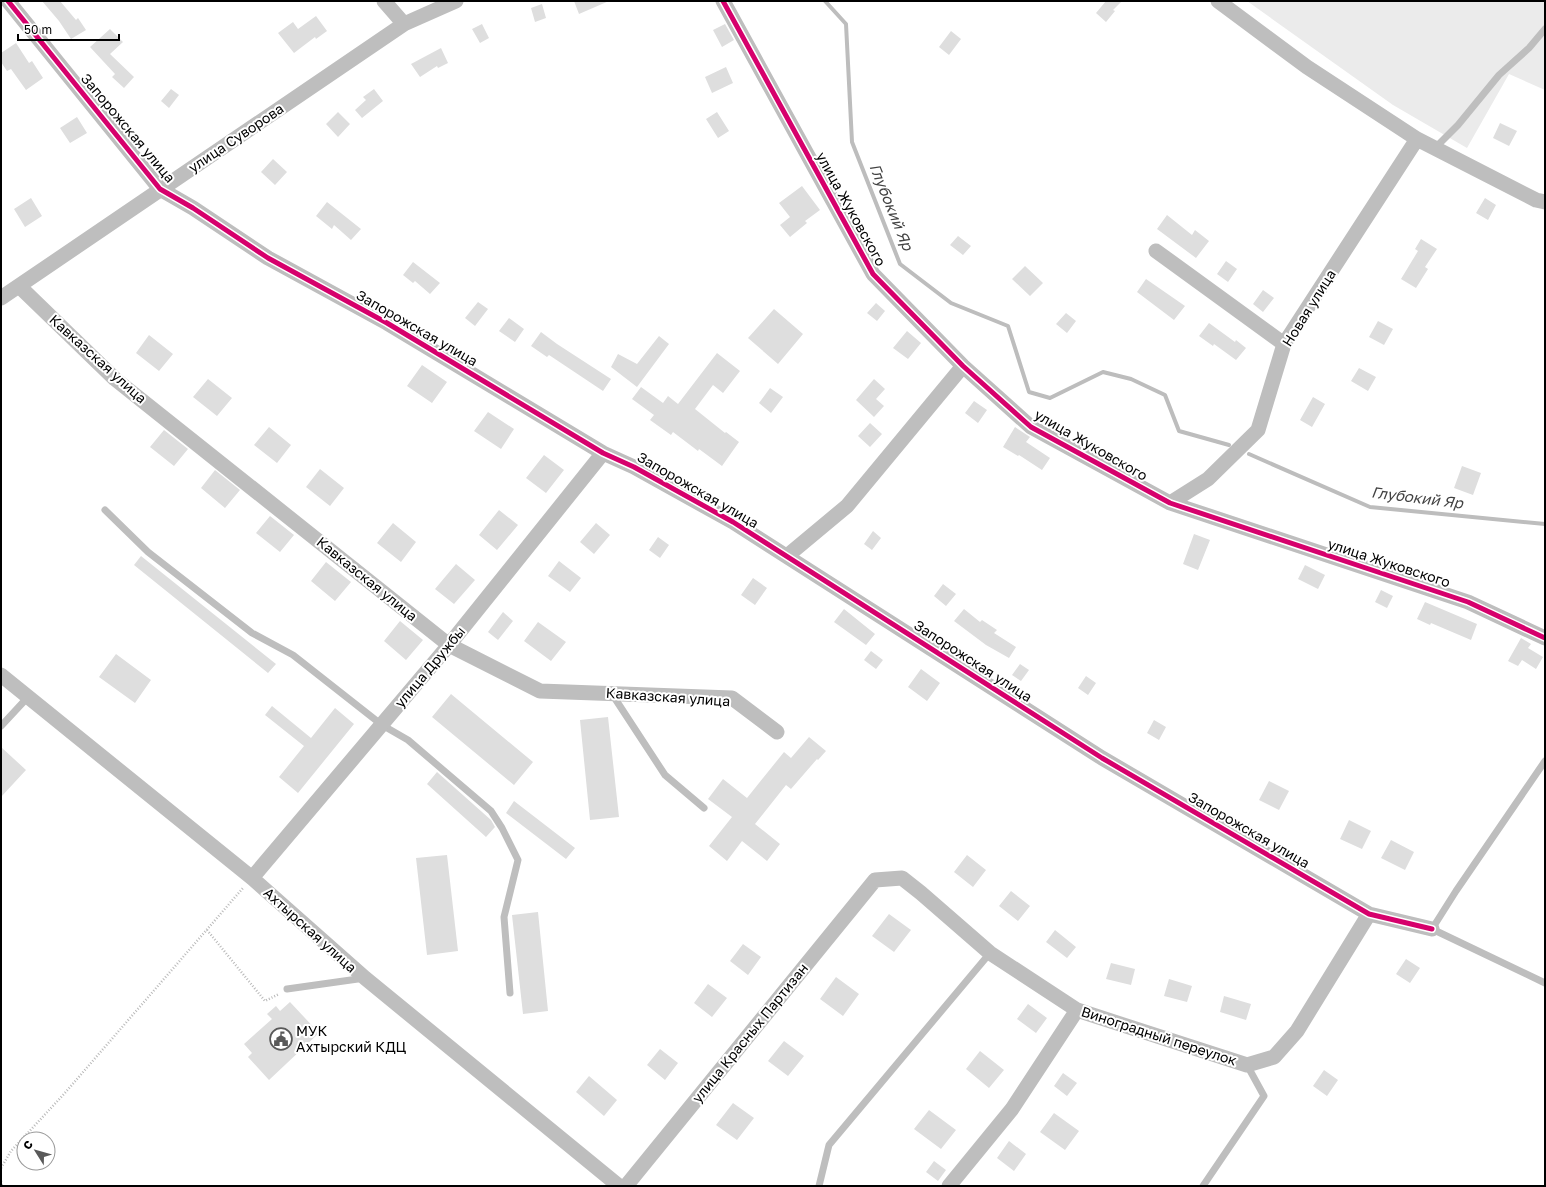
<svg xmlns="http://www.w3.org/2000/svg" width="1546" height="1187" viewBox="0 0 1546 1187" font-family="'Golos Text',sans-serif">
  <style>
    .green { fill: #ebebeb }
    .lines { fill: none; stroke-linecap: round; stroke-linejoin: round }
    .stream { stroke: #bdbdbd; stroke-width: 4 }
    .building { fill: #dedede }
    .path { stroke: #b9b9b9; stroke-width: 2.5; stroke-dasharray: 1 2; stroke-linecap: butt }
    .service { stroke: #bebebe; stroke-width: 7 }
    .minor { stroke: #bebebe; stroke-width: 15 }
    .cycleway-casing { stroke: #fff; stroke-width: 8 }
    .cycleway { stroke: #d6006c; stroke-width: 5 }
    .labels { text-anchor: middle; stroke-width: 4; stroke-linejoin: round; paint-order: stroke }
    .street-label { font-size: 14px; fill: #000; stroke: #fff }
    .poi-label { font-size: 14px; fill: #000; stroke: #fff; text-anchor: start }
    .water-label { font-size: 15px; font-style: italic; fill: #424242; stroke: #fff }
  </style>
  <rect width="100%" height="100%" fill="#fff"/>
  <path class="green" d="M1247,1h298v89l-36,-16 -42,74 -74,-43z"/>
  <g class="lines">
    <path class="stream" d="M825,1l21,23 6,118 48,122 51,39 57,23 21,66 21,6 53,-26 28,7 34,16 14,36 50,14
      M1249,454l121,53 175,17"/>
  </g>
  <path class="building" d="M42,1h18l16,19 2,-2 8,12 -15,9 -12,-18z
    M574,1h35l-30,13z
    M1106,1h16l-9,9 2,1 -9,11 -10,-9z
    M542,4l4,14 -11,4 -4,-14z
    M316,16l11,15 -11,8 -1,-2 -21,16 -16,-20 15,-11 5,7z
    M482,24l7,14 -9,5 -8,-14z
    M725,24l9,16 -12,7 -9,-17z
    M110,29l13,13 -13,12 24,23 -10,11 -12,-11 3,-3 -25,-27z
    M951,31l10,8 -12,16 -10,-8z
    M16,43l13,20 3,-2 11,17 -17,12 -15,-21 -4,2 -6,-9v-9z
    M441,48l7,15 -10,5 -1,-2 -17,11 -9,-13z
    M726,67l7,16 -21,10 -7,-16z
    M171,89l8,6 -10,13 -8,-7z
    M374,89l9,12 -21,17 -7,-8 11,-10 -3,-3z
    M338,112l12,12 -12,13 -12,-13z
    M717,112l12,19 -11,7 -12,-19z
    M77,117l10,16 -17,10 -10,-15z
    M1500,123l17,8 -8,15 -16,-8z
    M273,159l14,13 -12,13 -14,-13z
    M802,186l18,24 -15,11 2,2 -17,14 -10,-12 10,-8 -11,-14z
    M31,198l11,18 -17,11 -11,-18z
    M1485,198l11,7 -8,15 -12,-7z
    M327,202l34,27 -10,11 -17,-15 -2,4 -16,-13z
    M1167,215l25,20 3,-5 14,11 -13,17 -39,-29z
    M958,236l13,10 -8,9 -13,-10z
    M1421,239l16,10 -12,18 3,2 -12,19 -15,-9 17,-28 -3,-2z
    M1226,261l11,8 -9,13 -11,-8z
    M413,262l27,21 -10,11 -15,-13 -2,2 -10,-8z
    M1025,266l18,17 -13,13 -18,-17z
    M1146,279l39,27 -11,14 -37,-28z
    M1263,290l11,8 -11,14 -10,-8z
    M478,302l10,7 -13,17 -10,-8z
    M876,303l9,8 -8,10 -10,-8z
    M774,309l29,25 -25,30 -30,-26z
    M1066,313l10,8 -9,12 -11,-9z
    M509,318l15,11 -9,13 -16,-11z
    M1378,321l15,8 -9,16 -15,-8z
    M1209,323l26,19 1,-2 10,8 -10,12 -22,-16 -1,2 -14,-10z
    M907,331l14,12 -13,16 -15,-11z
    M541,332l16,12 54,35 -8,12 -54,-36 -2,2 -16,-11z
    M149,335l24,19 -14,17 -23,-18z
    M659,336l10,8 -32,43 -26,-20 7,-13 19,10z
    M717,353l23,18 -17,22 -10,-8 -18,24 30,24 1,-1 13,10 -17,24 -23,-17 -1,2 -25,-19 -2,3 -21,-15 4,-5 -22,-16 9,-12 22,16 5,-7 10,8z
    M422,365l25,17 -15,21 -25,-17z
    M1359,368l17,9 -8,14 -17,-10z
    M208,379l24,19 -15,18 -24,-19z
    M874,379l11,10 -9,10 8,7 -10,11 -18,-17z
    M770,388l13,9 -12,16 -12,-10z
    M1313,397l12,7 -13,23 -12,-7z
    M974,401l13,9 -9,13 -13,-10z
    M488,412l26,17 -13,20 -27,-18z
    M870,423l12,11 -12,13 -12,-11z
    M269,427l22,18 -14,18 -23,-18z
    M1015,427l15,10 -4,5 24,16 -8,12 -23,-15 -1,1 -15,-9z
    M164,430l24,19 -14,17 -24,-19z
    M544,455l20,15 -18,23 -20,-15z
    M1462,466l19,7 -8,22 -19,-7z
    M320,469l24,19 -14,18 -24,-19z
    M215,470l25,20 -15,18 -24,-20z
    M499,510l19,15 -21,25 -18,-15z
    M270,516l24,19 -14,17 -24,-19z
    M393,523l23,19 -15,20 -24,-19z
    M596,523l14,12 -16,19 -14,-12z
    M873,531l8,7 -9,12 -8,-6z
    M1194,534l16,6 -12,30 -15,-6z
    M658,537l11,8 -9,13 -11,-8z
    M141,556l135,108 -8,9 -134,-108z
    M559,561l22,17 -11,14 -22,-16z
    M326,562l25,20 -16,19 -24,-20z
    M456,564l19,16 -21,24 -19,-15z
    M1305,565l20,10 -7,14 -20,-10z
    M753,578l14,10 -12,17 -14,-10z
    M943,584l13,10 -10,12 -12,-10z
    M1381,590l12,6 -6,12 -12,-6z
    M1425,602l52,22 -6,16 -40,-17 -1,2 -13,-6z
    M844,609l31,25 -9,11 -32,-23z
    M964,609l16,13 2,-2 15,10 -3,3 22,14 -7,11 -23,-13 -32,-24z
    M503,612l10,9 -15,19 -10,-8z
    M400,621l23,19 -17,20 -22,-19z
    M538,622l28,20 -15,19 -27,-20z
    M1521,638l10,6 -3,4 15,9 -7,12 -14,-9 -4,6 -10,-5z
    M871,651l12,9 -7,9 -12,-9z
    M116,654l35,26 -16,23 -36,-26z
    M1020,664l9,6 -8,11 -9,-6z
    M921,669l19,14 -13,18 -19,-14z
    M1086,676l10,7 -8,12 -10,-7z
    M451,694l82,68 -19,23 -82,-68z
    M272,706l39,32 24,-30 19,16 -56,69 -19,-16 25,-31 -39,-31z
    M608,717l11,100 -29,3 -10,-100z
    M1154,720l12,7 -7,13 -12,-7z
    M809,737l17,14 -8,9 -1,-1 -26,30 -5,-4 -31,39 25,20 -13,17 -25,-20 -15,20 -18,-15 23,-29 -24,-18 15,-20 24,19 37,-46 7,6z
    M1,747l25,23 -25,27z
    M437,772l54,48 4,7 -9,10 -59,-53z
    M1269,781l20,10 -10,19 -20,-10z
    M514,801l61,47 -9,11 -60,-46z
    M1349,820l22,11 -9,18 -22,-10z
    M1391,840l23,12 -9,18 -24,-12z
    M447,855l11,96 -31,4 -11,-97z
    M967,855l19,15 -13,17 -19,-15z
    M1011,891l19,15 -12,15 -19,-15z
    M538,912l10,99 -25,3 -11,-99z
    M889,914l22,16 -17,22 -22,-16z
    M1055,930l21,17 -9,11 -21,-16z
    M743,944l18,13 -13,18 -18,-14z
    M1406,959l14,9 -10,15 -14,-9z
    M1111,963l24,6 -4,16 -25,-6z
    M836,977l23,17 -16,22 -23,-17z
    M1169,979l23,7 -5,16 -23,-6z
    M708,984l19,14 -15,19 -18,-14z
    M1224,996l27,8 -5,16 -26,-8z
    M290,1002l29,31 -50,47 -21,-23 4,-4 -8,-9 28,-25 -5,-5 9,-8 4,5z
    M1028,1004l19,14 -11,15 -19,-14z
    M784,1041l20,15 -16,20 -20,-15z
    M660,1049l18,14 -13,17 -18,-15z
    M980,1051l24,19 -15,18 -23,-19z
    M1324,1070l14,10 -11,16 -14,-10z
    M1063,1073l14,10 -10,13 -13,-10z
    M589,1076l28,24 -13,16 -28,-24z
    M733,1103l21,15 -17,22 -21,-15z
    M929,1110l27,20 -15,19 -27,-20z
    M1054,1113l25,18 -14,19 -25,-18z
    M1009,1141l17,13 -12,17 -17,-13z
    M934,1161l12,9 -8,11 -12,-9z"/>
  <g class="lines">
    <path class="path" d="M207,930l58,71 14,-7
      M1,1168l10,-17 53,-57 179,-206
      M1,1181l1,5"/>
    <path class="service" d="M1435,148l23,-23 41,-50 30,-27 16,-19
      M105,510l43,42 104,81 41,22 89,70 26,15 83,71 11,17 16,32 -14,57 6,76
      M612,694l53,81 39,33
      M1,726l27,-29
      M1545,761l-89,130 -24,38 113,54
      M287,989l78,-11
      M819,1186l10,-41 161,-192
      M1203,1186l61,-90 -17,-31"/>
    <path class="minor" d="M8,1l152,188 33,19 75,50 119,65 216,130 31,14 99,55 369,236 267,156 63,15
      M384,1l20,23
      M723,1l150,273 90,92 68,61 139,76 298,99 77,36
      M1218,1l89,66 110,72 119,61 9,2
      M1156,251l128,93
      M19,286l96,93 334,266 91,46 192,7 45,34
      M1,298l403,-274 52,-23
      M1170,503l38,-24 50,-49 26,-86 133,-205
      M787,556l60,-50 116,-140
      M1,675l251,203 113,100 254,208
      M252,878l197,-233 154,-192
      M626,1186l249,-306 27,-2 19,15 69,60 87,57 170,55 27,-8 23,-26 72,-117
      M949,1186l63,-77 65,-99"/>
    <g class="cycleway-casing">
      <path id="cycleway" d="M8,1l152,188 33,19 75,50 119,65 216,130 31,14 99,55 369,236 267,156 63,15
        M723,1l150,273 90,92 68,61 139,76 298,99 77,36"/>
    </g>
    <use href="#cycleway" class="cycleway"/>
  </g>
  <defs>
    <g id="civic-ring" transform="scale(1.15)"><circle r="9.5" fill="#fff" stroke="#595959" stroke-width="1.5"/><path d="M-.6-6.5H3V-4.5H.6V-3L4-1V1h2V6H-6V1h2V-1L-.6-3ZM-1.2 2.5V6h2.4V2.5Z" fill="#595959"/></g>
  </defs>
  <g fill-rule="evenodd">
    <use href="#civic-ring" x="281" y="1039"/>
  </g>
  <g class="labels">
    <g class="street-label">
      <text transform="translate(128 128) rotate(50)" y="5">Запорожская улица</text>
      <text transform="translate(236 138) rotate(-34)" y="5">улица Суворова</text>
      <text transform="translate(851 209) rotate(61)" y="5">улица Жуковского</text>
      <text transform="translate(1309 308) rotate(-58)" y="5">Новая улица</text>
      <text transform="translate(417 328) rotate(30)" y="5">Запорожская улица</text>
      <text transform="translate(98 359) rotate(42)" y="5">Кавказская улица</text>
      <text transform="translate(1091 445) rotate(30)" y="5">улица Жуковского</text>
      <text transform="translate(698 490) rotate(30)" y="5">Запорожская улица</text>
      <text transform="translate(1389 563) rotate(18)" y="5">улица Жуковского</text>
      <text transform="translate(367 579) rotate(39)" y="5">Кавказская улица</text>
      <text transform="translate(973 661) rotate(33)" y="5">Запорожская улица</text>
      <text transform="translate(430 667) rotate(-50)" y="5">улица Дружбы</text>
      <text transform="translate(668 697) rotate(4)" y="5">Кавказская улица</text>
      <text transform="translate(1249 830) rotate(30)" y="5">Запорожская улица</text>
      <text transform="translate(310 930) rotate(42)" y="5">Ахтырская улица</text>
      <text transform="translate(750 1033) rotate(-51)" y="5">улица Красных Партизан</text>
      <text transform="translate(1159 1036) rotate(18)" y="5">Виноградный переулок</text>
    </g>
    <g class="poi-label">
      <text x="296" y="1036">МУК<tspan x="296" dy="16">Ахтырский КДЦ</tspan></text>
    </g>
    <g class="water-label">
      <text transform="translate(891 207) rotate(68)" y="5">Глубокий Яр</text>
      <text transform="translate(1417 498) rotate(7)" y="5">Глубокий Яр</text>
    </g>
  </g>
  <rect width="1546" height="1187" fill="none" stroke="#000000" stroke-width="4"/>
  <g transform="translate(36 1151) rotate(307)"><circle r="19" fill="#ffffff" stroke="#999999"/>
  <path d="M0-3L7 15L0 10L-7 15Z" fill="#595959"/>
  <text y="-6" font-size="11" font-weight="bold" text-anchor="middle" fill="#000000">С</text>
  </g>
  <path d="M18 34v6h101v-6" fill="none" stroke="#000000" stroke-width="2"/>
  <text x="24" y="34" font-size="12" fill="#000000" stroke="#ffffff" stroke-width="3" paint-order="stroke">50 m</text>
</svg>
